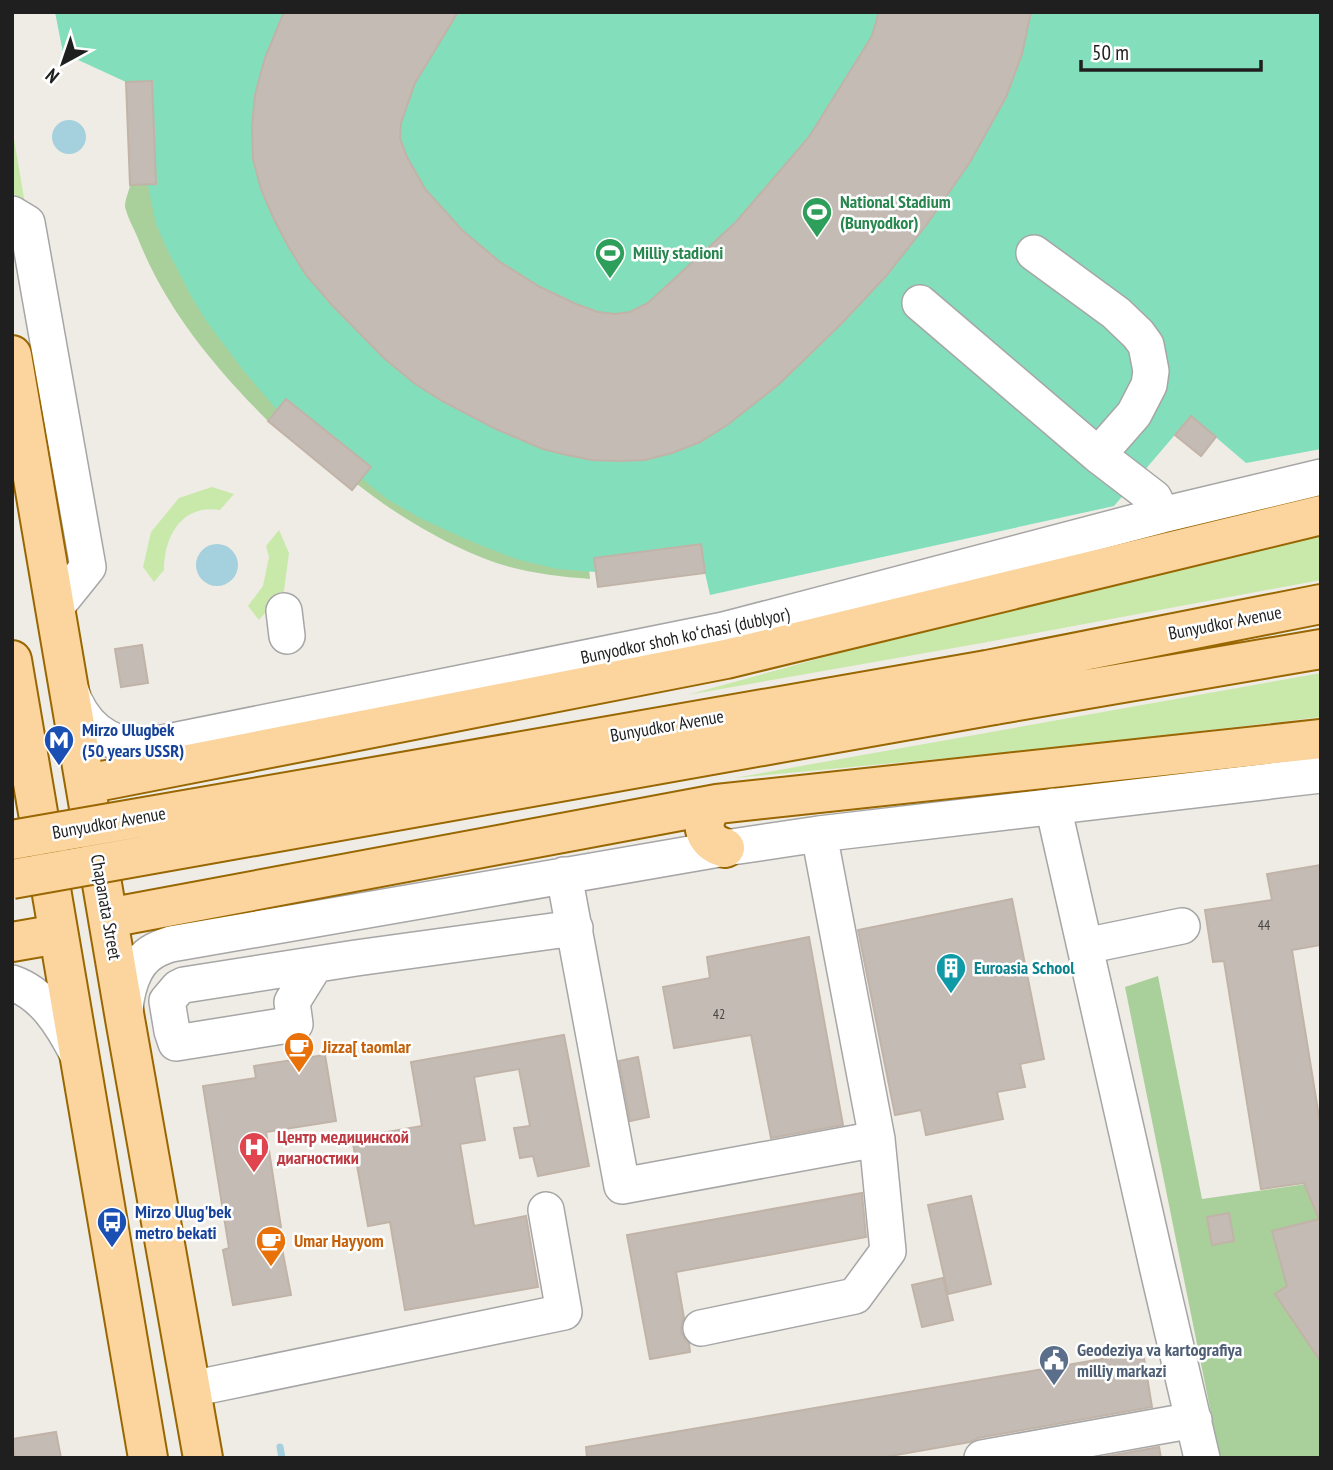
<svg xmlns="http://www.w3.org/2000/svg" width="1333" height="1470" viewBox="0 0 1333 1470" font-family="'PT Sans Narrow',sans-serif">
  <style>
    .grass { fill: #c9e9ab }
    .forest { fill: #a9cf9a }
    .pitch { fill: #83debc }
    .water { fill: #a5d0dd }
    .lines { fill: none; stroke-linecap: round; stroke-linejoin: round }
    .stream { stroke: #a5d0dd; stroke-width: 7 }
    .building { fill: #c4bcb4; stroke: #c1b3a7; stroke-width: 2 }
    .minor-casing { stroke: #a6a6a6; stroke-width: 38 }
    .major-casing { stroke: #996701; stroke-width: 42 }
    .minor { stroke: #fff; stroke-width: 35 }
    .major { stroke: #fbd49e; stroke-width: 38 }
    .major-bridge-casing { stroke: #996701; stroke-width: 42; stroke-linecap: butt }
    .major-bridge { stroke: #fbd49e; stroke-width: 38 }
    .labels { text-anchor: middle; stroke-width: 5; stroke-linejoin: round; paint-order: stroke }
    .number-label { font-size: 14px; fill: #484644 }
    .leisure-label { font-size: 18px; font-weight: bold; fill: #27864d; stroke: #fff; text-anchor: start }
    .street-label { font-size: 18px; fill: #1f1f1f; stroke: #fff }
    .transit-label { font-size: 18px; font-weight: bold; fill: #164399; stroke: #fff; text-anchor: start }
    .culture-label { font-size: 18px; font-weight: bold; fill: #0d838f; stroke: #fff; text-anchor: start }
    .food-label { font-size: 18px; font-weight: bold; fill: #c56008; stroke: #fff; text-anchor: start }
    .health-label { font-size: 18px; font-weight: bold; fill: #be3a42; stroke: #fff; text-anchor: start }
    .service-label { font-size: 18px; font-weight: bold; fill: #4e5e75; stroke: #fff; text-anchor: start }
  </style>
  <rect width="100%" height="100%" fill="#efece5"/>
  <path class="grass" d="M12,127l13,77 -13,-12z
    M212,487l22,7 -14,16c-38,-6 -56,26 -56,60l-10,12 -11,-15 8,-35 28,-34z
    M279,530l10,23 -5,38 -25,29 -11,-14 15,-20 6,-29 -3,-11z
    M1321,530v50l-339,63 -295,52 279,-77z
    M1321,673v44l-277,32 -310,29z"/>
  <path class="forest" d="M178,183l99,227 -9,11c-54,-54 -103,-113 -131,-185 -3,-7 -11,-22 -12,-30 0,-6 4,-15 5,-21z
    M387,447l198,80 5,52c-36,-3 -73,-7 -107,-21 -45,-18 -88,-44 -126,-74z
    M1158,976l44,223 119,-17v276h-101l-95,-471z"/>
  <path class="pitch" d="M55,12h1266v437l-75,14 -55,-47 -77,90 -404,89 -5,-22 -107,14 -2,-15 -39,-3 -41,-10 -48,-19 -46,-21 -35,-20 -110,-89 -34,-40 -36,-48 -16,-26 -25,-49 -10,-23 -30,-142 -63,-29z"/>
  <path class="water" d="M52 137a17 17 0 1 1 34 0a17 17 0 1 1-34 0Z
    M196 565a21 21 0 1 1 42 0a21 21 0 1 1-42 0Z"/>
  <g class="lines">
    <path class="stream" d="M280,1447l2,11"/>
  </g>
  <path class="building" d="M284,12h174l-43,71 -14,40 -1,15 7,19 18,32 38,42 37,31 40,25 36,17 22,8 17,2 15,-2 18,-9 88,-81 73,-85 63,-101 7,-24h152l-9,42 -16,43 -36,65 -43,62 -41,52 -44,47 -64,62 -51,40 -27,17 -28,11 -27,7 -26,1 -27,-1 -25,-5 -24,-6 -47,-20 -54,-28 -28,-18 -29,-24 -53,-54 -26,-30 -18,-29 -15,-29 -12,-28 -8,-30 -1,-32 3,-32 10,-37z
    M152,81l4,103 -26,1 -4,-103z
    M286,399l85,68 -19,23 -84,-69z
    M1191,416l25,21 -15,19 -26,-21z
    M701,544l4,29 -107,14 -4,-29z
    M142,645l6,38 -27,4 -6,-38z
    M1321,865v80l-29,5 29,179v233l-46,-68 12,-8 -15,-55 47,-12 -15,-36 -43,6 -37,-228 -11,1 -8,-52 67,-10 -5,-26z
    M1012,899l32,160 -24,5 5,23 -28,5 6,27 -77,16 -5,-25 -26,5 -37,-185z
    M809,937l34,188 -72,13 -20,-103 -77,13 -11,-61 47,-9 -3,-21z
    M564,1035l25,131 -51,10 -5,-20 -13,2 -6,-30 16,-2 -11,-57 -45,8 11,63 -25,4 14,82 52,-10 12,71 -133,23 -15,-88 -22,4 -16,-88 70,-12 -11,-64z
    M325,1055l11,66 -70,11 15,95 -3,1 13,67 -58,10 -10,-55 6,-2 -26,-162 53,-8 -2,-12z
    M638,1057l11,60 -19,4 -11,-60z
    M862,1193l4,44 -190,35 8,46 -2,4 -1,9 5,10 3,2 1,9 -40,7 -23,-124z
    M971,1196l20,88 -43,10 -20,-89z
    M1229,1213l5,28 -22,4 -5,-28z
    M943,1278l10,42 -31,7 -10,-42z
    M1143,1352l9,55 -174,31 -8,4 -91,16h-292l-1,-11z
    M56,1432l5,26h-46l-3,-19z
    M1159,1447l2,11h-64z"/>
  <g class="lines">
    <g class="minor-casing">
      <path id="minor" d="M12,214l15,9 61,344 -33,41
        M1034,253l82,60 22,21 8,11 5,26 -2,14 -15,29 -36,41
        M920,303l178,152 56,43 8,17
        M284,611l3,25
        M70,689c12,37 38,59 78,57l576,-116 438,-115 159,-38
        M1053,806l105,464 44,188
        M564,875l58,311 255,-47
        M1085,946l97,-20
        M315,965l-23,37 3,22 -119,19 -4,-12 -5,-30 11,-13 6,-3 172,-27 219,-30
        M12,983c32,11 50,41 65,70
        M125,1017c0,-23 7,-54 29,-66 5,-3 11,-5 17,-7l554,-96 94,-14 502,-59
        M701,1328l154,-32 33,-45 -11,-112 -58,-305
        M191,1389l373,-77 -18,-102
        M982,1458l212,-38"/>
    </g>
    <g class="major-casing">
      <path id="major" d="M12,355l113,664 78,439
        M12,660l136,798
        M987,670l334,-66
        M994,705l327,-56
        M86,784l640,-125 595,-144
        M717,804c-19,14 -16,38 8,44
        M108,918l609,-114 604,-65
        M12,942l46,-8"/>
    </g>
    <use href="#minor" class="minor"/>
    <use href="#major" class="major"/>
    <g class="major-bridge-casing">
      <path id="major-bridge" d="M12,840l975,-170
        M12,879l982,-174"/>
    </g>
    <use href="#major-bridge" class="major-bridge"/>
  </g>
  <defs>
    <g id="stadium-pin" transform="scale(1.575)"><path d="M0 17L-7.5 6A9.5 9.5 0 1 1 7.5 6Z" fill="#2e9e5b" stroke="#fff"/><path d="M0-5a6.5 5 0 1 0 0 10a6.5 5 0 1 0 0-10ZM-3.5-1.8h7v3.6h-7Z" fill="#fff"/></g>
    <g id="metro-pin" transform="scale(1.575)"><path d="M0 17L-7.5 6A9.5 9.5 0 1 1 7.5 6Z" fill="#1a4fb4" stroke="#fff"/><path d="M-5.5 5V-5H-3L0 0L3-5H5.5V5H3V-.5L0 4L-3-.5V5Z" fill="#fff"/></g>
    <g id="building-pin" transform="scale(1.575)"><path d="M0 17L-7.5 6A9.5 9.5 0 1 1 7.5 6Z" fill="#0f9aa8" stroke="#fff"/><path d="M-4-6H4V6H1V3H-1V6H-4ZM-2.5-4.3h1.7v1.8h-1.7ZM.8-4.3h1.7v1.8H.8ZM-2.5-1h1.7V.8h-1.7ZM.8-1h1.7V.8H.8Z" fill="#fff"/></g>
    <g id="cafe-pin" transform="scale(1.575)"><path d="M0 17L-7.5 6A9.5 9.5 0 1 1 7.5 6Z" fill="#e8710a" stroke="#fff"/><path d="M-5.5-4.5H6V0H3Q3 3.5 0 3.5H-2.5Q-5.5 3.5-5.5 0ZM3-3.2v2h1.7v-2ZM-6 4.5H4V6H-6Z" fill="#fff"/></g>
    <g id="hospital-pin" transform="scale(1.575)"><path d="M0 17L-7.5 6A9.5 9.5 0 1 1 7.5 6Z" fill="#e0444e" stroke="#fff"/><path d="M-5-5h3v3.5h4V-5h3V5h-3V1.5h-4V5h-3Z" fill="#fff"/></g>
    <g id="bus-pin" transform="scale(1.575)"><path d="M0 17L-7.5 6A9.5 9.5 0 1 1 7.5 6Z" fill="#1a4fb4" stroke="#fff"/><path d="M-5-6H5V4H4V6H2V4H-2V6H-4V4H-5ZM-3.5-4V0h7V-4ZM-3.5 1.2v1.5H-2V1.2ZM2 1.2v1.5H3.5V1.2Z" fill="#fff"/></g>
    <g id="civic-pin" transform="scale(1.575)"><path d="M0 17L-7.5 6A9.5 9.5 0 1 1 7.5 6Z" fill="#5c6f8a" stroke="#fff"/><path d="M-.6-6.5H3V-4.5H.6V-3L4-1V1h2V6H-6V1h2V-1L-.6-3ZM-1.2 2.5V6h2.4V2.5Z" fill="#fff"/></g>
  </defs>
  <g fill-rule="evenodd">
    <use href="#stadium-pin" x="817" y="212"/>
    <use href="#stadium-pin" x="610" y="253"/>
    <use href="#metro-pin" x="59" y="740"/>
    <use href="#building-pin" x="951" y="968"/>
    <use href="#cafe-pin" x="299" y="1047"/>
    <use href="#hospital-pin" x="254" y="1147"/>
    <use href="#bus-pin" x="112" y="1222"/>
    <use href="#cafe-pin" x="271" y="1241"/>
    <use href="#civic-pin" x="1054" y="1360"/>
  </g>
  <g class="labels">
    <g class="number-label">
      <text x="1264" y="930">44</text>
      <text x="719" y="1019">42</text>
    </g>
    <g class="leisure-label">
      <text x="840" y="208">National Stadium<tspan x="840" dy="21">(Bunyodkor)</tspan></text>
      <text x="633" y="259">Milliy stadioni</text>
    </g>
    <g class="street-label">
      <text transform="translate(1225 623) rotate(-11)" y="6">Bunyudkor Avenue</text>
      <text transform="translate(685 636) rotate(-12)" y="6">Bunyodkor shoh koʻchasi (dublyor)</text>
      <text transform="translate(667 726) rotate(-10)" y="6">Bunyudkor Avenue</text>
      <text transform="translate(109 823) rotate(-10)" y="6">Bunyudkor Avenue</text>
      <text transform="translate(106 907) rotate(80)" y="6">Chapanata Street</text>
    </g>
    <g class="transit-label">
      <text x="82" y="736">Mirzo Ulugbek<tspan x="82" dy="21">(50 years USSR)</tspan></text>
      <text x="135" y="1218">Mirzo Ulug'bek<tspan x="135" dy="21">metro bekati</tspan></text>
    </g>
    <g class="culture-label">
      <text x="974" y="974">Euroasia School</text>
    </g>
    <g class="food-label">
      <text x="322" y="1053">Jizza[ taomlar</text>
      <text x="294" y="1247">Umar Hayyom</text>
    </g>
    <g class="health-label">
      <text x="277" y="1143">Центр медицинской<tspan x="277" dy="21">диагностики</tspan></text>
    </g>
    <g class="service-label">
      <text x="1077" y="1356">Geodeziya va kartografiya<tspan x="1077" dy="21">milliy markazi</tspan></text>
    </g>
  </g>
  <rect width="1333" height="1470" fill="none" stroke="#1f1f1f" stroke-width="28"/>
  <g transform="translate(63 63) rotate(220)" stroke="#ffffff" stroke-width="5" paint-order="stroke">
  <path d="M0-5L12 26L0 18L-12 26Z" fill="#1f1f1f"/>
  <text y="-10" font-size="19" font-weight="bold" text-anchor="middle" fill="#1f1f1f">N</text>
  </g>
  <path d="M1081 60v10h180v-10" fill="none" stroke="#1f1f1f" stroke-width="3.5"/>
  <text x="1092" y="60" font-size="21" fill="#1f1f1f" stroke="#ffffff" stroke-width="5" paint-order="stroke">50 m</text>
</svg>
